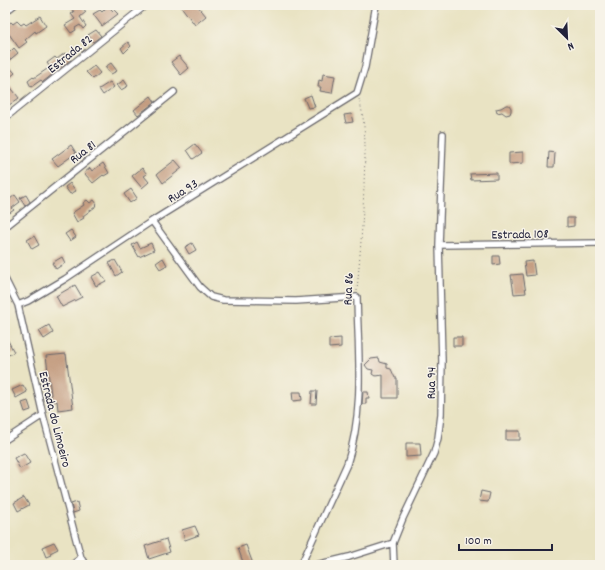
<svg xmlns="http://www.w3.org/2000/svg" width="605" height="570" viewBox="0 0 605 570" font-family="Dekko,sans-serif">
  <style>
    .building { fill: #c49d81 }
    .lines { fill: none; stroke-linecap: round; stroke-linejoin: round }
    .street-casing { stroke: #68666b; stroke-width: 8 }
    .path { stroke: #68666b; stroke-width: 1; stroke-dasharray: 1 3; stroke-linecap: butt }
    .street { stroke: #fff; stroke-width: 5.5 }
    .labels { text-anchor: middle; stroke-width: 3; stroke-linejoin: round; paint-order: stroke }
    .street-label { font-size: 13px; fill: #22223b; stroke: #f7f3e8 }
  </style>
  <rect width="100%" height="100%" fill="#f7f3e8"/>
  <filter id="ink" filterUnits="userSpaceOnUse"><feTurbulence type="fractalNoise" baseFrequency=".025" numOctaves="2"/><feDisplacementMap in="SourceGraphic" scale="8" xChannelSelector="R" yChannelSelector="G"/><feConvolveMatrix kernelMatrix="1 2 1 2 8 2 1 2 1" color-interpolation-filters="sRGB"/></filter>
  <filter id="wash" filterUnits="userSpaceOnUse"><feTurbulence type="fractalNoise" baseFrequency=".012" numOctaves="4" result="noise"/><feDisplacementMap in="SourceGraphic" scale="16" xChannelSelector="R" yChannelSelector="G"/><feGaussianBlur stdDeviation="0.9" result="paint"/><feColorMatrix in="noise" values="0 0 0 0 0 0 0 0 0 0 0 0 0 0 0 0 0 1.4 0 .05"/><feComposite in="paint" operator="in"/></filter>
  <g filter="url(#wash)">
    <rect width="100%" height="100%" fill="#e9e3c3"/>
    <g id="blocks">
      <path class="building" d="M69,5h12l5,7 -6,5 6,9 -3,3 -3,-4 -5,3 1,2 -5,3 -6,-8 10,-6 -4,-5 3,-2z
        M180,5h17l9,11 -11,9z
        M108,6l5,5 1,-1 4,4 -16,12 -9,-12 7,-4 2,2z
        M40,16l6,10 -10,7 -1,-2 -10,9 2,2 -8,6 -10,-14 -4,3v-11l6,-4 2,2 4,-3 4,4 3,-2 2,2z
        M96,30l5,6 -8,6 -5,-7z
        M128,42l3,4 -7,7 -3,-5z
        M5,48l4,5 5,-5 4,5 -12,10 9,10 -6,5 -4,-5z
        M65,53l6,7 -19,13 1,1 -10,8 -2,-2 -10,7 -3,-6 5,-4 1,1 16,-11 -3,-4 8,-6 2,2z
        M179,56l10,12 -8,7 -10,-13z
        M111,63l6,8 -6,3 -6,-7z
        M94,66l6,7 -7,6 -7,-7z
        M323,74l12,2 -3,17 -12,-2 1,-4h-3l1,-7 3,1z
        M124,80l4,6 -7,4 -4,-5z
        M110,82l4,5 -11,8 -4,-6z
        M9,85l10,13 -14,10v-20z
        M311,95l4,12 -7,1 -4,-10z
        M151,96l4,6 -17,13 -4,-5z
        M506,105h3l2,3v3l-1,3 -4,1 -4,-3 -5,1 -1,-4 5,-1z
        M351,114l2,8 -7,1 -2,-8z
        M195,144l7,9 -9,6 -6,-9z
        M71,145l5,8 -18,13 -6,-7z
        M523,152v11l-14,1v-11z
        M549,152l6,1 -1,14h-6z
        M175,160l7,8 -19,15 -6,-9z
        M103,163l6,10 -5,3 -1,-1 -10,8 -9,-10 6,-5 2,3z
        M142,168l5,6 -3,2 5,6 -7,6 -10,-12z
        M497,173v6l-26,1 -1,-6z
        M70,183l6,8 -6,3 -5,-7z
        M131,189l6,9 -7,5 -6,-9z
        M15,195l5,7 -8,6 2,2 -6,4 -3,-5v-6z
        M26,195l4,7 -5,4 -5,-8z
        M87,200l3,3 4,-3 3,4 -2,2v1l-12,9 1,2 -7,4 -5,-9 12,-8 -1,-2z
        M567,218h7v8l-7,1z
        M71,230l5,7 -6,4 -5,-7z
        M34,236l5,9 -7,4 -5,-9z
        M137,242l3,6 11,-5 3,7 -15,7 -7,-12z
        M192,243l4,7 -7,4 -4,-7z
        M493,256h6l1,8 -7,1z
        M62,257l3,6 -9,6 -4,-6z
        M163,258l4,7 -7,4 -4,-6z
        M115,260l7,12 -6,4 -7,-13z
        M533,261l2,14 -9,1 -2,-14z
        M100,272l6,9 -10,5 -5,-9z
        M523,274l3,19 -12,1 -3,-19z
        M75,285l7,12 -20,10 -6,-11z
        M49,325l4,8 -9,6 -5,-8z
        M5,335l9,17 -9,5z
        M453,337h9v9h-9z
        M341,338v9l-12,1v-9z
        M66,354l7,54 -15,2 -1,-9 -5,1 -6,-46z
        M379,358l1,4 7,2v4l4,1 4,9h2v20h-14v-23l-8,1 -3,-2 1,-4 -5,-1 -3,-4 6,-6z
        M23,385l4,7 -11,6 -4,-8z
        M312,391h5l-1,13h-5z
        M292,392h9l1,8 -9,1z
        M363,392h5l1,6h-3v6h-4z
        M28,401l3,9 -6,2 -3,-9z
        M506,431h14v9h-14z
        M406,443h14l1,13 -15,1z
        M24,453l6,10 -10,6 -6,-11z
        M481,491l9,2 -2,9 -9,-1z
        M24,497l5,8 -11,6 -4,-8z
        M77,502l2,9 -6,2 -2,-9z
        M195,526l4,9 -14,5 -3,-10z
        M166,539l4,13 -21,7 -4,-13z
        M54,542l4,7 -8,4 1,2 -5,2 -4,-10z
        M246,545l7,19 -9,1 -6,-17z"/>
    </g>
  </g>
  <g filter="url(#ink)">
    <use href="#blocks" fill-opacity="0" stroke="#68666b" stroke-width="1"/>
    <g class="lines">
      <g class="street-casing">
        <path id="street" d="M5,12l9,-7
          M5,118l141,-113
          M152,221l48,66 11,10 12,3 73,1 61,-4c1,56 8,113 -10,167l-46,101
          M5,227l169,-135
          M439,245l161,-2
          M5,279l13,26 25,110 38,143 5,7
          M18,305l10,-4 37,-22 87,-58 205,-128 8,-26 11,-62
          M5,440l38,-25
          M393,543l1,22
          M72,565l9,-7
          M316,565l33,-8 44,-14 10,-25 31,-65 4,-15 3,-23 1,-54 -3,-116 4,-111"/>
      </g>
      <path class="path" d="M357,291c3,-36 6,-71 7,-107 1,-29 3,-57 -5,-85"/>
      <use href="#street" class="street"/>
    </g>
  </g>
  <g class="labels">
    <g class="street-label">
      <text transform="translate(69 53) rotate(-39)" y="5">Estrada 82</text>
      <text transform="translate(82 151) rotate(-38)" y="5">Rua 81</text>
      <text transform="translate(182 190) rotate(-32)" y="5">Rua 93</text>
      <text transform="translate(520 233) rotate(-1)" y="5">Estrada 108</text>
      <text transform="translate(347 289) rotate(-87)" y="5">Rua 86</text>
      <text transform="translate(430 383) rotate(-89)" y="5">Rua 94</text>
      <text transform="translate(56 419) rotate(76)" y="5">Estrada do Limoeiro</text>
    </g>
  </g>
  <rect width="605" height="570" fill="none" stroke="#f7f3e8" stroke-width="20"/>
  <g transform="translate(567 38) rotate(156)" stroke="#f7f3e8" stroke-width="3" paint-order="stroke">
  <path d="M0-3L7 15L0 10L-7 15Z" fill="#22223b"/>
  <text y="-6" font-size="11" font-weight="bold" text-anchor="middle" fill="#22223b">N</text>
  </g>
  <path d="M459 544v6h93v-6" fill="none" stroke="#22223b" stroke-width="2"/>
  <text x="465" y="544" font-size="12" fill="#22223b" stroke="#f7f3e8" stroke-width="3" paint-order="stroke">100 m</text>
</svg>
